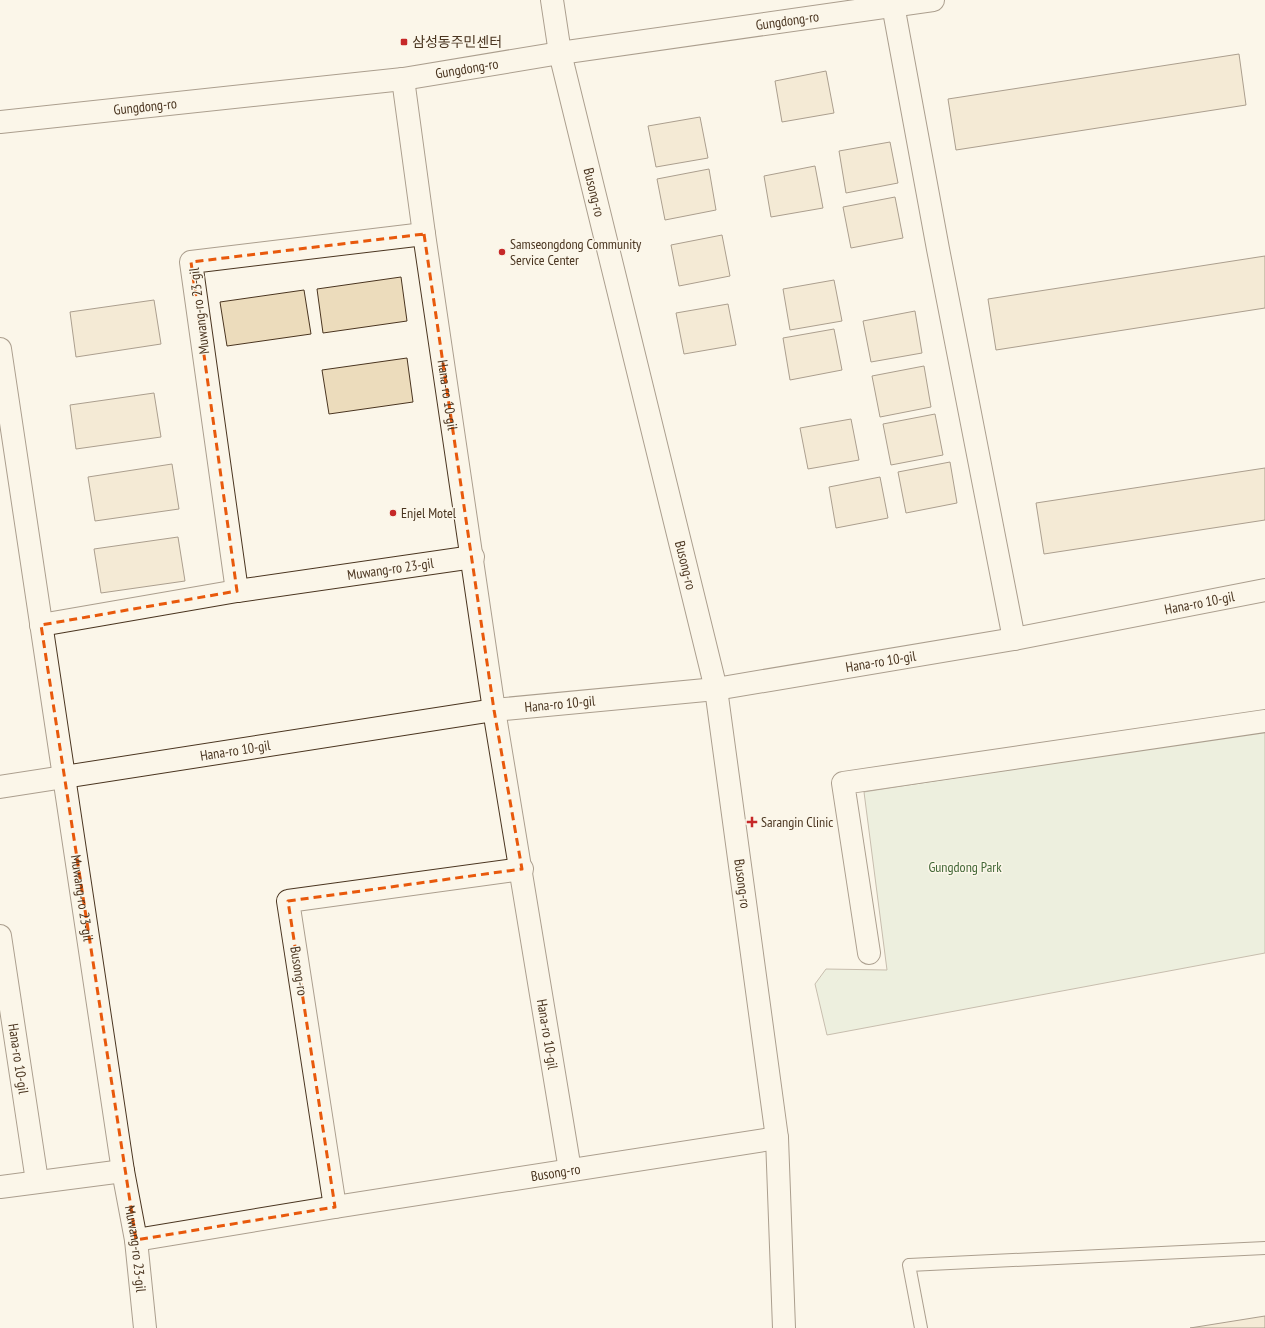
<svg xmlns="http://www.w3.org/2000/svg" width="1265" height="1328" viewBox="0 0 1265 1328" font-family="'PT Sans Narrow','Noto Sans KR',sans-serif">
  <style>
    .green { fill: #dce7d0; stroke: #887966 }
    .building { fill: #ecdcbc; stroke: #4a3520 }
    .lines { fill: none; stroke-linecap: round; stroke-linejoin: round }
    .service-casing { stroke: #4a3520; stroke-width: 14 }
    .minor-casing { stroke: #4a3520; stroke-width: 24 }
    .tertiary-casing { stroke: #4a3520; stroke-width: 24 }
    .service { stroke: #fbf6e9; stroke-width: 12 }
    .minor { stroke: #fbf6e9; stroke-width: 22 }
    .tertiary { stroke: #fbf6e9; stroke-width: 22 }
    .marked { fill: none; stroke: #e8590c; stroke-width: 3; stroke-dasharray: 8 5; stroke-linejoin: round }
    .poi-dot { fill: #c62828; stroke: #fbf6e9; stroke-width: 1.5 }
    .labels { text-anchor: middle; stroke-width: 3; stroke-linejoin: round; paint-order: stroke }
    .street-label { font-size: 14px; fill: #4a3520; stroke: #fbf6e9 }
    .poi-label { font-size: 14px; fill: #4a3520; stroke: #fbf6e9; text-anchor: start }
    .park-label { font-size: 14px; fill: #436837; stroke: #fbf6e9 }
  </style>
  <rect width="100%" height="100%" fill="#fbf6e9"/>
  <path class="green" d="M1265,729v224l-438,82 -12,-51 11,-15 61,1 -23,-178z"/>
  <path class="building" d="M1239,54l7,51 -290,45 -8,-51z
    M826,71l8,42 -52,9 -7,-41z
    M700,117l8,41 -52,9 -8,-41z
    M890,142l8,41 -52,10 -7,-42z
    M815,166l8,42 -52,9 -7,-41z
    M709,169l7,41 -51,10 -8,-41z
    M895,197l8,41 -52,10 -8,-41z
    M722,235l8,41 -51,10 -8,-41z
    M1265,256v52l-269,42 -8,-51z
    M401,277l6,44 -84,12 -6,-44z
    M834,280l8,41 -52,9 -7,-41z
    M304,290l7,44 -84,12 -7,-44z
    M154,300l7,44 -85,13 -6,-45z
    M728,304l8,41 -52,9 -8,-41z
    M915,311l7,42 -51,9 -8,-41z
    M834,329l8,41 -52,10 -7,-42z
    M407,358l6,44 -84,12 -7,-44z
    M924,366l7,41 -51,10 -8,-41z
    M154,393l7,44 -85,12 -6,-44z
    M935,414l8,41 -52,10 -8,-41z
    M851,419l8,41 -51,9 -8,-41z
    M950,462l7,41 -51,10 -8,-41z
    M172,464l7,45 -84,12 -7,-44z
    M1265,468v52l-221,34 -8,-51z
    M880,477l8,41 -52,10 -7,-41z
    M178,537l7,44 -84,12 -7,-44z
    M1265,1316v12h-75z"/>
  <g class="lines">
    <g class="service-casing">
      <path id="service" d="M921,1328l-12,-63 356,-17"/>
    </g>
    <g class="minor-casing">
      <g id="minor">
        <path d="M893,5l45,244 76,390"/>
        <path id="s1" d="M403,79l21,155 70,476 76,460"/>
        <path id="s2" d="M0,122l403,-43 157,-26 373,-53"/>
        <path id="s3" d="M0,349l123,822 13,69 9,88"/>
        <path d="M237,591l-46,-329 233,-28"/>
        <path id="s4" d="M41,625l196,-34 236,-34"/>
        <path id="s5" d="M0,787l494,-77 222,-21 298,-50 251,-49"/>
        <path id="s6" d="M0,936l37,245"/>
        <path d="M869,953l-26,-170 422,-62"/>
        <path d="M0,1187l123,-16"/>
        <path d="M335,1207l-47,-306 234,-32"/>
        <path id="s7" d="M136,1240l199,-33 442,-69"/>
      </g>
    </g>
    <g class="tertiary-casing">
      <g id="tertiary">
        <path id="s8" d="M552,0l8,53 156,636 61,449 7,190"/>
      </g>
    </g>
    <use href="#service" class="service"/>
    <use href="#minor" class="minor"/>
    <use href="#tertiary" class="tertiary"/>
  </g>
  <path d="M0 0H1265V1328H0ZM424,234l70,476 28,159 -234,32 47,306 -199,33 -95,-615 196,-34 -46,-329z" fill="#fbf6e9" fill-opacity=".55" fill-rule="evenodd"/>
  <path class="marked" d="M424,234l70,476 28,159 -234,32 47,306 -199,33 -95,-615 196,-34 -46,-329z"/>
  <g class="poi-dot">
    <rect x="400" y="38" width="8" height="8" rx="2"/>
    <circle cx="502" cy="252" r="4"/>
    <circle cx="393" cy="513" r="4"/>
    <path d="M750 816h4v4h4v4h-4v4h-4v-4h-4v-4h4z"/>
  </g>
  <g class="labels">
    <g class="street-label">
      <text dy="5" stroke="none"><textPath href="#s2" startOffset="794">Gungdong-ro</textPath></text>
      <text dy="5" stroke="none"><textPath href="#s2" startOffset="470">Gungdong-ro</textPath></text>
      <text dy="5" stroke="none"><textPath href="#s2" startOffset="146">Gungdong-ro</textPath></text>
      <text dy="5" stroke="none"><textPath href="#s8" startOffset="197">Busong-ro</textPath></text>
      <text transform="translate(199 311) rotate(-97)" y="5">Muwang-ro 23-gil</text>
      <text dy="5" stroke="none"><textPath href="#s1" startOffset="319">Hana-ro 10-gil</textPath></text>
      <text dy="5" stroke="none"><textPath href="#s8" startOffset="581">Busong-ro</textPath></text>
      <text dy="5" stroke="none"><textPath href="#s4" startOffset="354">Muwang-ro 23-gil</textPath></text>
      <text dy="5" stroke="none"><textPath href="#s5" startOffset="1214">Hana-ro 10-gil</textPath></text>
      <text dy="5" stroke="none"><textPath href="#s5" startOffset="890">Hana-ro 10-gil</textPath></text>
      <text dy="5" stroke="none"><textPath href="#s5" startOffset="566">Hana-ro 10-gil</textPath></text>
      <text dy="5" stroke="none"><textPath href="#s5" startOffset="238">Hana-ro 10-gil</textPath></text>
      <text dy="5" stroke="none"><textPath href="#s8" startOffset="905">Busong-ro</textPath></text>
      <text dy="5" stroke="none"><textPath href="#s3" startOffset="555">Muwang-ro 23-gil</textPath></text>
      <text transform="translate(299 971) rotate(81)" y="5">Busong-ro</text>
      <text dy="5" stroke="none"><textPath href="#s1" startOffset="966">Hana-ro 10-gil</textPath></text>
      <text dy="5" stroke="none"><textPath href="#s6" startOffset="124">Hana-ro 10-gil</textPath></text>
      <text dy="5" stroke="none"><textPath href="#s7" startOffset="425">Busong-ro</textPath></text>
      <text dy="5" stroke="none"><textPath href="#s3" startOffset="910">Muwang-ro 23-gil</textPath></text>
    </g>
    <g class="poi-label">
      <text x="412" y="47">삼성동주민센터</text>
      <text x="510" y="249">Samseongdong Community<tspan x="510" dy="16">Service Center</tspan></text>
      <text x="401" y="518">Enjel Motel</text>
      <text x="761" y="827">Sarangin Clinic</text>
    </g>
    <g class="park-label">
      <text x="965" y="872">Gungdong Park</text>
    </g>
  </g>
</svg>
